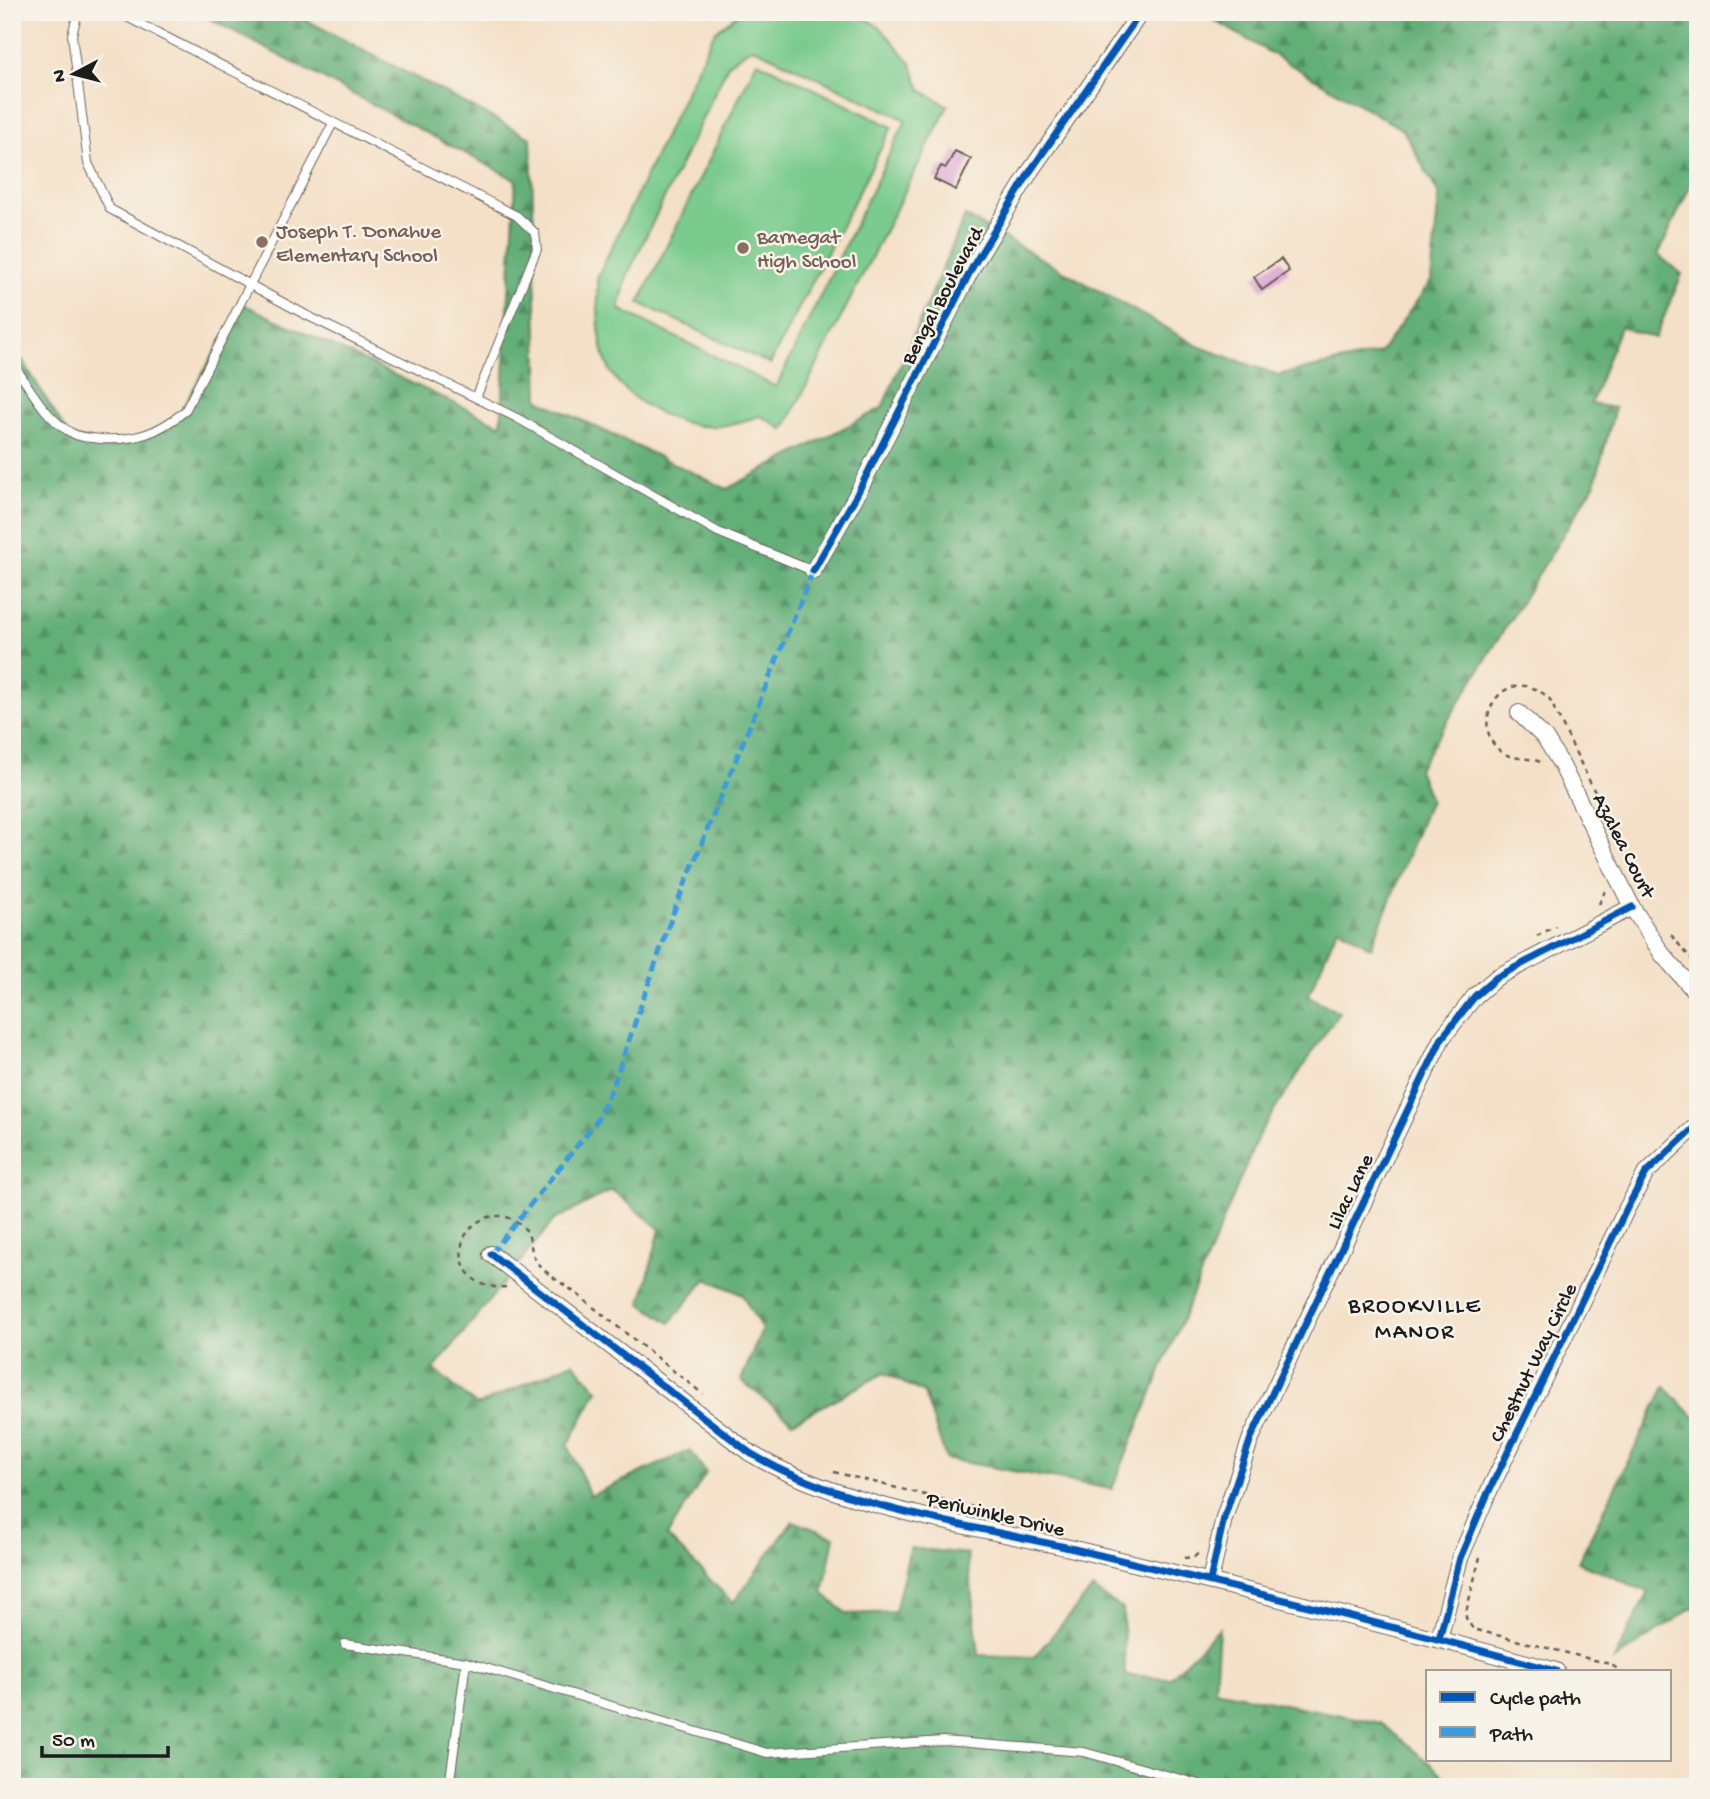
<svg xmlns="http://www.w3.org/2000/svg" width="1710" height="1799" viewBox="0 0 1710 1799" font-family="'Gochi Hand',sans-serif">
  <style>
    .forest { fill: url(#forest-firs); stroke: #40664a; stroke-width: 2 }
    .park { fill: #7acb8d; stroke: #4b7454; stroke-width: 2; fill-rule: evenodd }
    .building { fill: #db9ad0 }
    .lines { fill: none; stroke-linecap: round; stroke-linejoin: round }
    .lane-casing { stroke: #686158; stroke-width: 10 }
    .street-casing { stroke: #686158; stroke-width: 18 }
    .path { stroke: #686158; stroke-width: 2.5; stroke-dasharray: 5 5; stroke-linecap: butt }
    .lane { stroke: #fff; stroke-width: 8 }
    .street { stroke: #fff; stroke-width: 16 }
    .quiet { stroke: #3c9bdf; stroke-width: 5; stroke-dasharray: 10 5; stroke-linecap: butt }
    .cycleway-casing { stroke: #f7f3e8; stroke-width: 11 }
    .cycleway { stroke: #0057b8; stroke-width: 7 }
    .education-dot { fill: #8d6e63; stroke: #f7f3e8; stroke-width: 2.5 }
    .labels { text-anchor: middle; stroke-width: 5; stroke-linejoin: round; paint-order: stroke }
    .education-label { font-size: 21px; fill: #785e54; stroke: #f7f3e8; text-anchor: start }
    .street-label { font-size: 21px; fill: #1c1c1c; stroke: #f7f3e8 }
    .neighbourhood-label { font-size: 23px; letter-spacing: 2px; fill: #1c1c1c; stroke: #f7f3e8 }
  </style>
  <defs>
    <pattern id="forest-firs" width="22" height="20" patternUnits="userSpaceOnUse" patternTransform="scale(1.75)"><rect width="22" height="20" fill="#63af78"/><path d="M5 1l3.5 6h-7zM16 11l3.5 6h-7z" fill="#518e62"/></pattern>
  </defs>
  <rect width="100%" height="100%" fill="#f7f3e8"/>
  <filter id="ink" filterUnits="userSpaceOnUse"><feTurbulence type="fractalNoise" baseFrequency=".0143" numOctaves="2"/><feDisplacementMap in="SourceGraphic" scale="14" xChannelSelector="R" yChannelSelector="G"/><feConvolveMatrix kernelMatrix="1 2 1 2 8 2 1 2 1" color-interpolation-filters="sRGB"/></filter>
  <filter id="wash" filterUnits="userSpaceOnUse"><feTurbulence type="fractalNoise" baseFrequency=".00686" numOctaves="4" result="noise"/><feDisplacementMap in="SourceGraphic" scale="28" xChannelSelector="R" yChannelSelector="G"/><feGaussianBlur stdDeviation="1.57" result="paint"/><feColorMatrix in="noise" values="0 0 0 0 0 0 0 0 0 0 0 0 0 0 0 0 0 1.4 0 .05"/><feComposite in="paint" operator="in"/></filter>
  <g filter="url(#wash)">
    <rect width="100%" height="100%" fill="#f4e0c7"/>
    <path class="forest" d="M197,12h94l240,126 8,262 188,89 155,-81 83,-192 235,131 78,28 102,-22 51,-72 8,-86 -36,-65 -203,-118h498v157l-40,86 24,19 -27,64 -35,-11 -29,77 24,4 -20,75 -177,286 12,31 -59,148 -33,-21 -30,69 31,16 -80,122 -147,355 -166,-30 -22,-66 -40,-20 -91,49 -52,-42 21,-50 -20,-36 -36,-15 -36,44 -29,-20 19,-74 -48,-39 -58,30 -120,149 43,37 96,-44 25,28 -30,55 22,51 100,-46 16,23 -39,63 66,67 60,-82 41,16 -11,56 24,21 48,-2 15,-64 57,6 12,101 55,2 58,-68 31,20 2,66 45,3 49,-50 -4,62 166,33 77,64h-1446v-1444l58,95 49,8 56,-25 68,-117 258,121 15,-245z
      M1665,1387l33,34v190l-4,-4 -80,53 34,-68 -70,-30z"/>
    <path class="park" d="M857,12l25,17 29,34 10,27 27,16 -164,324 -23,-14c-13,3 -28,9 -42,10 -39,4 -97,-25 -112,-62 -10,-26 -9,-58 -10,-86l117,-245 26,-21zM752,47l154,73 -130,267 -157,-78 8,-33 102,-213z
      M757,61l135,66 -122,237 -131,-61z"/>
    <g id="blocks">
      <path class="building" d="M955,151l16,8 -15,31 -22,-11 7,-13 5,2z
        M1281,259l8,12 -27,19 -8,-13z"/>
    </g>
  </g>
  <g filter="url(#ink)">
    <use href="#blocks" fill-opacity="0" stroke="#686158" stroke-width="2"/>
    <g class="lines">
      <g class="lane-casing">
        <path id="lane" d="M78,12l-6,23 16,128 22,46 196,106 211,103 201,114 95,39
          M117,12l400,204 18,17 2,16 -61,149
          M12,362c16,23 33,56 58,70 9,6 21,6 31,7 35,2 57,-6 84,-28l148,-288
          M345,1644l121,18 301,91 176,-12 141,11 125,35
          M449,1787l17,-125"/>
      </g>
      <g class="street-casing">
        <path id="street" d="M813,571l43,-75 117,-230 58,-96 110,-158
          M1519,713l26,25 16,26 71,143 30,47 36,41
          M491,1254l259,199c92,55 220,72 324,96 161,38 322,78 482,122
          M1210,1581l14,-63 27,-80 191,-400 33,-42 22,-19 135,-70
          M1439,1639l21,-81 28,-65 139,-285 19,-35 52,-49"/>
      </g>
      <path class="path" d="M1540,762c-11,-5 -22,-2 -33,-7 -44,-21 -7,-99 42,-57l62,127
        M1599,904l6,-13
        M1671,935l27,32
        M1537,936l19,-10
        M506,1287c-20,2 -40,-6 -44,-29 -6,-28 26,-52 52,-38 24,14 11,29 25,45 10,11 26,20 38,29 42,34 84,67 126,100
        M834,1472l190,48
        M1480,1557l-14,55v6l7,11 137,35 11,7
        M1184,1558l10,-1 6,-5"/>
      <use href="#lane" class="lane"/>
      <use href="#street" class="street"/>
      <path class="quiet" d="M491,1254l105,-132 17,-36 59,-170 141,-345"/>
      <g class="cycleway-casing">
        <path id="cycleway" d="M813,571l43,-75 117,-230 58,-96 110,-158
          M491,1254l259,199c92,55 220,72 324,96 161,38 322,78 482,122
          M1210,1581l14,-63 27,-80 191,-400 33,-42 22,-19 135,-70
          M1439,1639l21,-81 28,-65 139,-285 19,-35 52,-49"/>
      </g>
      <use href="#cycleway" class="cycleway"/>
    </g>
  </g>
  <g class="education-dot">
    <circle cx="262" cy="242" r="7"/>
    <circle cx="743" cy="248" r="7"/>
  </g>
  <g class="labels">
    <g class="education-label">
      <text x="276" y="237">Joseph T. Donahue<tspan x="276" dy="24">Elementary School</tspan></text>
      <text x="757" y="243">Barnegat<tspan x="757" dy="24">High School</tspan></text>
    </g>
    <g class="street-label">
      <text transform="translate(941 295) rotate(-62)" y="7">Bengal Boulevard</text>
      <text transform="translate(1625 845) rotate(63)" y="7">Azalea Court</text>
      <text transform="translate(1349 1191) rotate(-64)" y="7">Lilac Lane</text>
      <text transform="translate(1532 1362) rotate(-64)" y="7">Chestnut Way Circle</text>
      <text transform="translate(996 1513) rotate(13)" y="7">Periwinkle Drive</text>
    </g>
    <g class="neighbourhood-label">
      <text x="1415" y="1312">BROOKVILLE<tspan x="1415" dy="26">MANOR</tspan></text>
    </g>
  </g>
  <rect width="1710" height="1799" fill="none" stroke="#f7f3e8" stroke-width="42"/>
  <rect x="1426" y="1670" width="245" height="91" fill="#f7f3e8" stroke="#9f9d96" stroke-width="2"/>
  <rect x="1440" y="1692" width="35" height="10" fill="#0057b8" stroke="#9f9d96" stroke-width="2"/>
  <text x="1490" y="1704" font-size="21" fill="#1c1c1c">Cycle path</text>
  <rect x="1440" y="1727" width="35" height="10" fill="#3c9bdf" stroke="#9f9d96" stroke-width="2"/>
  <text x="1490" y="1740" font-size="21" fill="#1c1c1c">Path</text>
  <g transform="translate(74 74) rotate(263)" stroke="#f7f3e8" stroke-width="5" paint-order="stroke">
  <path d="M0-5L12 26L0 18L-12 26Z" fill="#1c1c1c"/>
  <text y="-10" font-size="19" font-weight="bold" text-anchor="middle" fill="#1c1c1c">N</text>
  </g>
  <path d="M42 1746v10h126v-10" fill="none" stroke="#1c1c1c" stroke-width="3.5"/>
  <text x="52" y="1746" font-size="21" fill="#1c1c1c" stroke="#f7f3e8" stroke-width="5" paint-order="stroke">50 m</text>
</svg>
